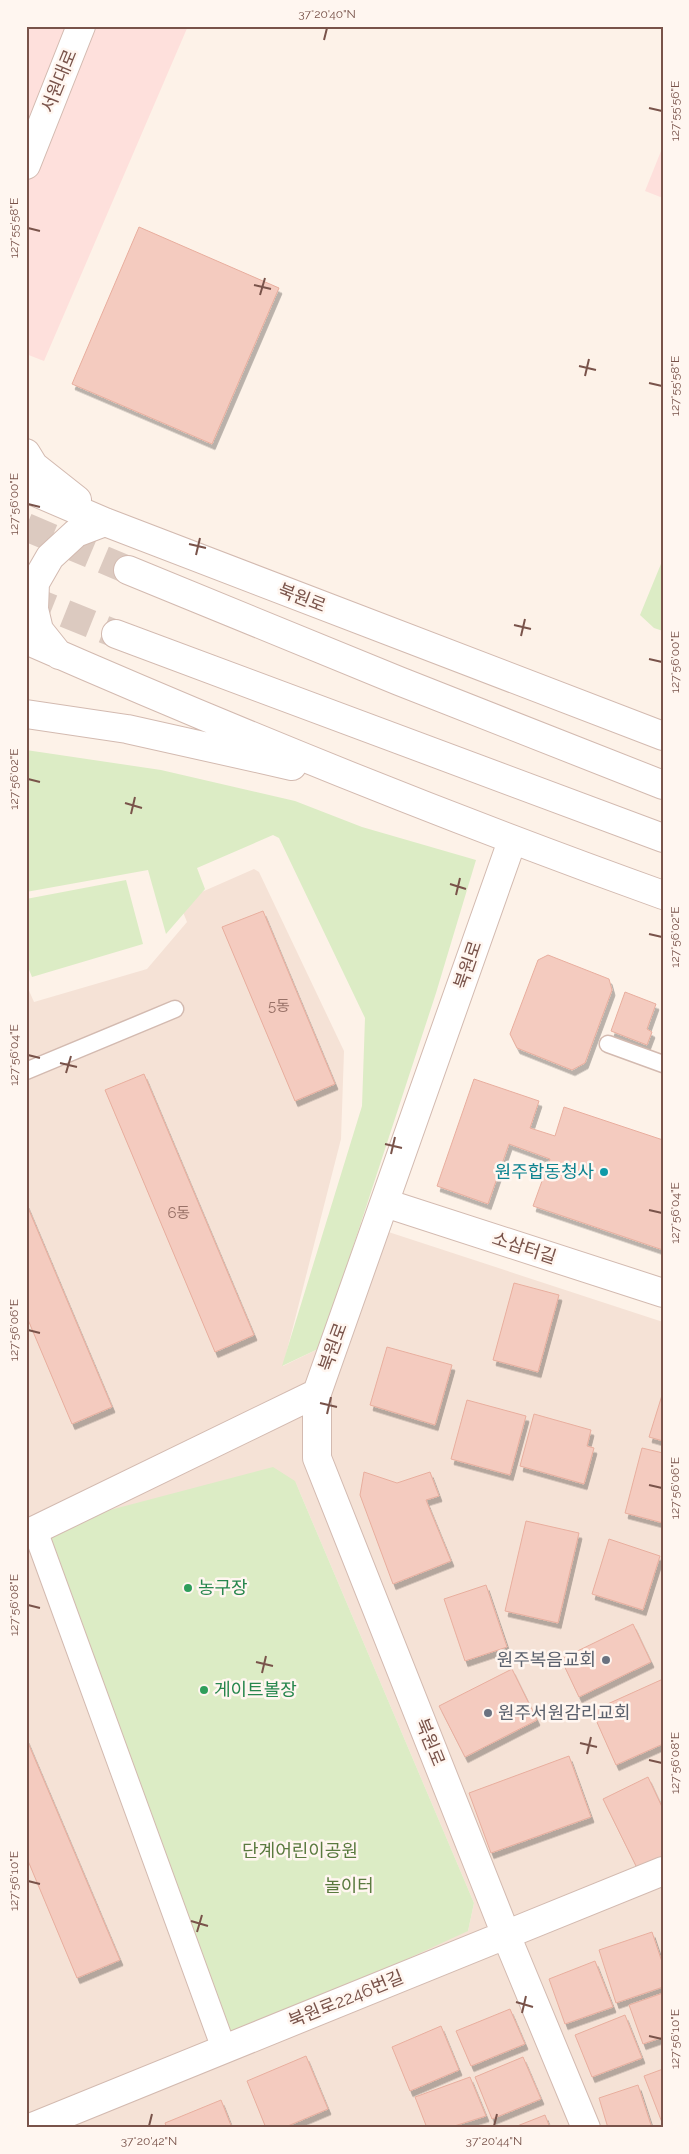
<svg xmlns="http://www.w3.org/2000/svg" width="689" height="2154" viewBox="0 0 689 2154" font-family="Raleway,'Noto Sans KR',sans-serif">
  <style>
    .residential { fill: #f5e2d6; fill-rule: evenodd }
    .commercial { fill: #fee0dc }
    .green { fill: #dcecc5 }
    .building { fill: #f4cbbf; stroke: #e8ae9e; filter: url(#shadow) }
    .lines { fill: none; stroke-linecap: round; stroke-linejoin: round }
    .tertiary-tunnel { stroke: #dccac0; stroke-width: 28; stroke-dasharray: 28 14; stroke-linecap: butt }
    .service-casing { stroke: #d3bab0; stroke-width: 19 }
    .pedestrian-casing { stroke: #d3bab0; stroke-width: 26 }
    .minor-casing { stroke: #d3bab0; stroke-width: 30 }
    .tertiary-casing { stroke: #d3bab0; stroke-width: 30 }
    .service { stroke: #fff; stroke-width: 16 }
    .pedestrian { stroke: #fff; stroke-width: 24 }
    .minor { stroke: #fff; stroke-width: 28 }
    .tertiary { stroke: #fff; stroke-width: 28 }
    .ticks { fill: none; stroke: #79534a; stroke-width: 2 }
    .culture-dot { fill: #0f9aa8; stroke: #fff6f0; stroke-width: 2 }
    .leisure-dot { fill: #2e9e5b; stroke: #fff6f0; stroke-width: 2 }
    .worship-dot { fill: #6b7280; stroke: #fff6f0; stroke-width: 2 }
    .labels { text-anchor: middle; stroke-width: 5; stroke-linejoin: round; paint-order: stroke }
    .number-label { font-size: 15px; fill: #987167 }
    .street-label { font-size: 18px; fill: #79534a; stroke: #fff6f0 }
    .culture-label { font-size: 18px; fill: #0d838f; stroke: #fff6f0; text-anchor: end }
    .leisure-label { font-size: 18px; fill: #27864d; stroke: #fff6f0; text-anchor: start }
    .worship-label { font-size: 18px; fill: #5b616d; stroke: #fff6f0; text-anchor: end }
    .park-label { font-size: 18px; fill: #5a7a3f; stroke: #fff6f0 }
    .neatline { fill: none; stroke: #79534a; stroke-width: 2 }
    .ticks-label { font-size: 12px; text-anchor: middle; fill: #79534a }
  </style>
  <defs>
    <filter id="shadow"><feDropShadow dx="3" dy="5.5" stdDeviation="0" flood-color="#0004"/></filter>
  </defs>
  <rect width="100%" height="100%" fill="#fdf2e8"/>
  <path class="residential" d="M254,869l5,3 85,179 -3,88 -58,227 37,-18 41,-125 302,99v806h-637v-1144l8,18 113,-33 40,-47 -8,-20zM295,1481l179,422 -6,28z"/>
  <path class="commercial" d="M26,26h162l-144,335 -18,-7z
    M663,146v52l-18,-7z"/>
  <path class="green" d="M663,559v72l-9,-3 -14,-13z
    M26,750l135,20 134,31 67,26 114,33 -40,133 -116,355 -38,18 80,-260 3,-88 -86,-180 -6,-3 -76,33 8,21 -39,45 -18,-64 -122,22z
    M126,880l17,64 -111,33 -6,-15v-63z
    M273,1467l22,14 179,422 -6,28 -246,113 -188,-514z"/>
  <path class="building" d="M139,227l140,61 -67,156 -140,-60z
    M263,911l72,173 -40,17 -73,-174z
    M548,955l61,24 3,11 -27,73 -13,7 -55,-22 -7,-14 28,-74z
    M625,992l31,12 -9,25 5,3 -5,13 -36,-14z
    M144,1074l110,261 -39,17 -110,-262z
    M474,1079l65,22 -9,27 25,8 9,-29 99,33v110l-130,-44 17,-47 -41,-15 -21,60 -51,-18z
    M26,1203l86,204 -40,17 -46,-109z
    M514,1283l45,12 -21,77 -45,-12z
    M387,1347l65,18 -17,60 -65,-20z
    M663,1392v49l-14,-4z
    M467,1400l59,16 -16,59 -59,-16z
    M534,1414l57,16 -4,16 7,2 -10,36 -64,-18z
    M642,1448l21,5v70l-38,-10z
    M364,1472l33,11 33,-11 9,24 -13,4 25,61 -58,23 -33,-89z
    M526,1521l53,12 -21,90 -53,-12z
    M609,1539l51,17 -17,54 -51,-16z
    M486,1585l21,62 -42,14 -21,-62z
    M633,1624l18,38 -72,35 -18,-38z
    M512,1669l25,51 -72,37 -26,-51z
    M663,1679v65l-47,21 -24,-54z
    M26,1738l94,222 -43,18 -51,-122z
    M569,1756l22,61 -100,36 -22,-60z
    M648,1777l15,32v47l-26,12 -34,-69z
    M652,1932l11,33v22l-47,16 -17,-53z
    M595,1961l18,46 -48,17 -16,-45z
    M663,1993v44l-20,7 -14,-39z
    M510,2009l15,35 -54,22 -15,-35z
    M625,2015l17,43 -50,19 -17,-42z
    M441,2026l18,44 -49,21 -18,-44z
    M306,2056l22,53 -45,19h-17l-19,-47z
    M523,2057l18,42 -49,20 -17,-42z
    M663,2069v56l-19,-49z
    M470,2077l16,39 -38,12h-21l-12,-31z
    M638,2085l14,43h-44l-9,-30z
    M221,2100l11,28h-65l-2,-5z
    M545,2115l5,13h-38z"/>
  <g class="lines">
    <path class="tertiary-tunnel" d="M26,527l102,43
      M26,598l90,36"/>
    <g class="service-casing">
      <path id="service" d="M608,1044l55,20
        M26,1071l149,-62"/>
    </g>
    <g class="pedestrian-casing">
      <path id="pedestrian" d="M35,1530l189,519"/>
    </g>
    <g class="minor-casing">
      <path id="minor" d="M512,841l-195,552v65l189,477 80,193
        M385,1203l278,90
        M35,1530l282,-137
        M30,2128l633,-257"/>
    </g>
    <g class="tertiary-casing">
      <path id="tertiary" d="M26,165l55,-139
        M26,453l8,13 43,34
        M26,488l79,34 558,214
        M128,570l271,111 264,104
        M116,634l547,204
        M26,640c210,92 422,178 637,255
        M59,655l-20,-25 -5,-21 1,-26 15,-26 26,-24 29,-11
        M26,714l101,15 165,37"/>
    </g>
    <use href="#service" class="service"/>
    <use href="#pedestrian" class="pedestrian"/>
    <use href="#minor" class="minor"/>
    <use href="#tertiary" class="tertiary"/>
  </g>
  <path class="ticks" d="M324,40l3,-12M649,108l13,3M28,228l12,3M254,285l17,4M260,295l5,-17M579,366l17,4M585,376l4,-17M649,383l13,3M28,504l12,3M189,544l17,4M196,555l4,-17M514,625l17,4M521,636l4,-17M649,659l13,3M28,779l12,3M125,803l17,5M131,814l4,-17M450,884l16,5M456,895l4,-17M649,934l13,3M28,1055l12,3M60,1063l17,4M66,1073l5,-17M385,1144l17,4M391,1154l4,-17M649,1210l13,3M28,1330l12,3M320,1403l17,4M327,1414l4,-17M649,1485l13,3M28,1605l12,3M256,1662l17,4M262,1673l4,-17M580,1743l17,4M587,1754l4,-17M649,1760l13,3M28,1881l12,3M191,1921l17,5M197,1932l5,-17M516,2002l17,5M522,2013l4,-17M649,2036l13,3M149,2126l3,-12M494,2126l3,-12"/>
  <circle class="culture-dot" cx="604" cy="1172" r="5"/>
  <g class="leisure-dot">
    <circle cx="188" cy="1588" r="5"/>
    <circle cx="204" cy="1690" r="5"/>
  </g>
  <g class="worship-dot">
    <circle cx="606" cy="1660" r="5"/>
    <circle cx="488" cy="1713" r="5"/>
  </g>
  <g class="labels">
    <g class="number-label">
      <text x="279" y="1011">5동</text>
      <text x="179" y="1218">6동</text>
    </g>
    <g class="street-label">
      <text transform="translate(59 81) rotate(-68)" y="6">서원대로</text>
      <text transform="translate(302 598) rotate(21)" y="6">북원로</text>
      <text transform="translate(468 965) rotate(-71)" y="6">북원로</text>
      <text transform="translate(524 1248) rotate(18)" y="6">소삼터길</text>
      <text transform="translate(333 1347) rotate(-70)" y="6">북원로</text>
      <text transform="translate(430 1742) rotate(68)" y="6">북원로</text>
      <text transform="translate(346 1999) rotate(-22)" y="6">북원로2246번길</text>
    </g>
    <g class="culture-label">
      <text x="594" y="1178">원주합동청사</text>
    </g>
    <g class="leisure-label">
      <text x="198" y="1594">농구장</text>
      <text x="214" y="1696">게이트볼장</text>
    </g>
    <g class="worship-label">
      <text x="596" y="1666">원주복음교회</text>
      <text x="498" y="1719" text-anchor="start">원주서원감리교회</text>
    </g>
    <g class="park-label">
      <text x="300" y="1857">단계어린이공원</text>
      <text x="349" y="1892">놀이터</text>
    </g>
  </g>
  <rect width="689" height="2154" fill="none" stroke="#fff6f0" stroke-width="55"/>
  <rect x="28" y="28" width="634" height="2098" class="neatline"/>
  <g class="ticks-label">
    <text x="327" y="18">37°20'40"N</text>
    <text transform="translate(675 111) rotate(-90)" y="4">127°55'56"E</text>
    <text transform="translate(14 228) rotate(-90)" y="4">127°55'58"E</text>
    <text transform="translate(675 386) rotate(-90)" y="4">127°55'58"E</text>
    <text transform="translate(14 504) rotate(-90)" y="4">127°56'00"E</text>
    <text transform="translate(675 662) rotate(-90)" y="4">127°56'00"E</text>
    <text transform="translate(14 779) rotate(-90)" y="4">127°56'02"E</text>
    <text transform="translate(675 937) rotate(-90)" y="4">127°56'02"E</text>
    <text transform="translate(14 1055) rotate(-90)" y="4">127°56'04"E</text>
    <text transform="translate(675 1213) rotate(-90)" y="4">127°56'04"E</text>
    <text transform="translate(14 1330) rotate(-90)" y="4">127°56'06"E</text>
    <text transform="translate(675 1488) rotate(-90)" y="4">127°56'06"E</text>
    <text transform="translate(14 1605) rotate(-90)" y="4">127°56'08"E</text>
    <text transform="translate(675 1763) rotate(-90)" y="4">127°56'08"E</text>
    <text transform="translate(14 1881) rotate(-90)" y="4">127°56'10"E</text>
    <text transform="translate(675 2039) rotate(-90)" y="4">127°56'10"E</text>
    <text x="149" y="2145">37°20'42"N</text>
    <text x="494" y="2145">37°20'44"N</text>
  </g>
</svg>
